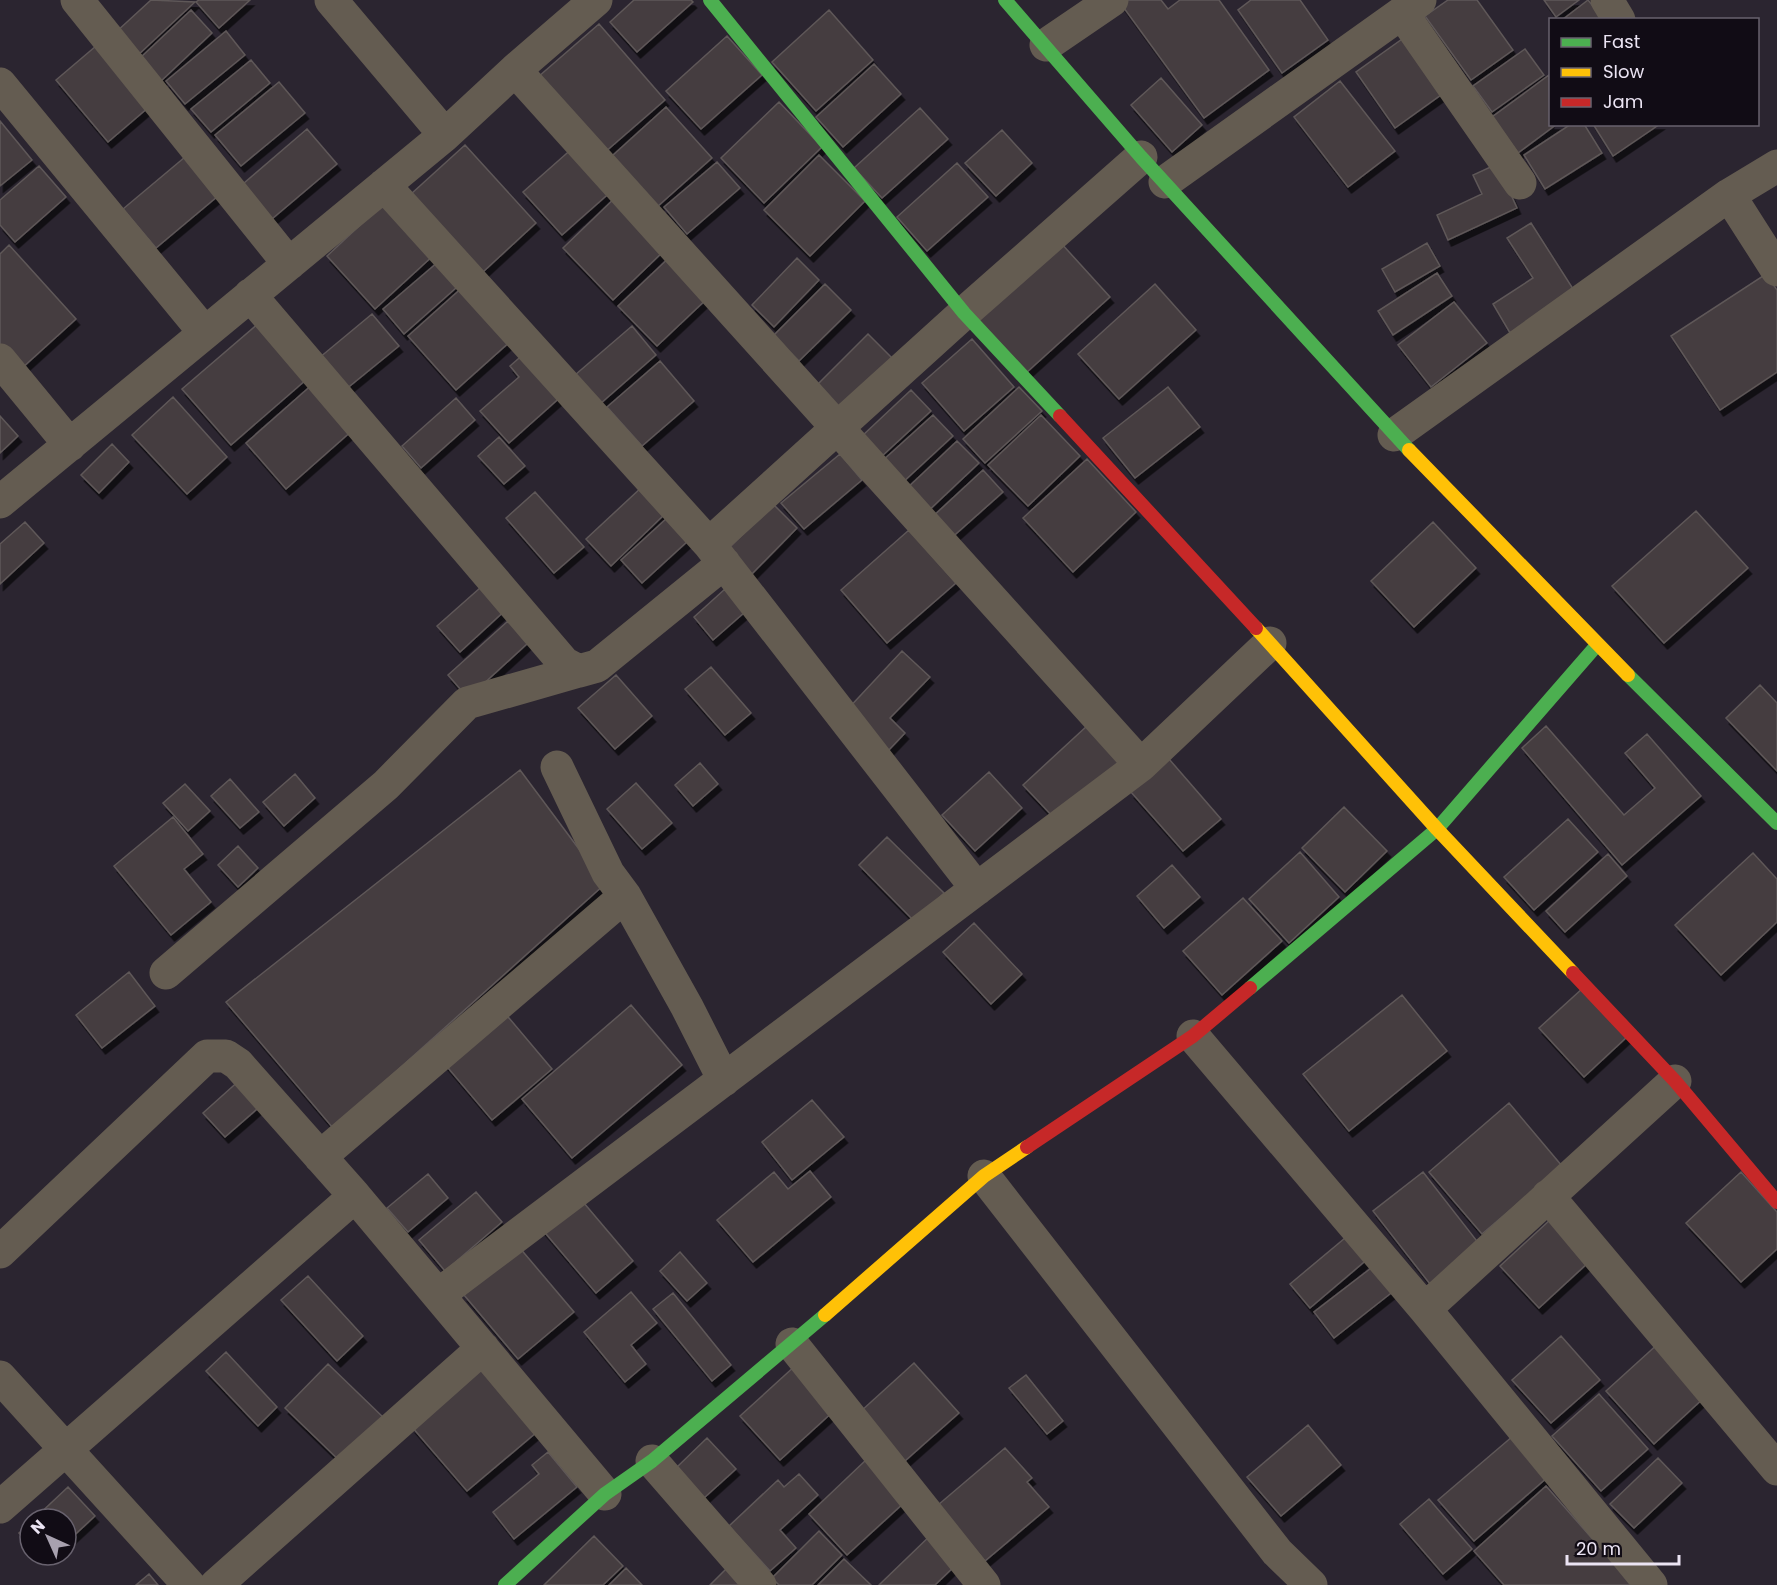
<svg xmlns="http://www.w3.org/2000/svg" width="1777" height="1585" viewBox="0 0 1777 1585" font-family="Poppins,sans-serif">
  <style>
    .building { fill: #453d3f; stroke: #5f5859; stroke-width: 1.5; filter: url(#shadow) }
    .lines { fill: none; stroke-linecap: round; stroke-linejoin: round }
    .street { stroke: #645c51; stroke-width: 33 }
    .fast { stroke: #4caf50; stroke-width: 14 }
    .slow { stroke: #ffc107; stroke-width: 14 }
    .jam { stroke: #c62828; stroke-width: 14 }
  </style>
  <defs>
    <filter id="shadow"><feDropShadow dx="3.5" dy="6" stdDeviation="0" flood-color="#0009"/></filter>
  </defs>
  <rect width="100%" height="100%" fill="#2b2530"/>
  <path class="building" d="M151,0l44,2 -58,54 -22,-23z
    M199,0h51l-31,28 -23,-26z
    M634,0h57l2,2 -56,50 -27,-30z
    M1126,0h35l7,9 12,-9h39l50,70 -65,48 -83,-114z
    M1251,0h49l28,40 -46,33 -44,-63z
    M1448,0h29l36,50 -42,30 -46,-64z
    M1544,0h35l-23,17z
    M1588,0l16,20h-42z
    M191,10l21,23 -52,49 -21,-23z
    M829,10l44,50 -57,51 -44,-49z
    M599,24l66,76 -61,53 -66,-76z
    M226,31l19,24 -60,49 -19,-23z
    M727,36l35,39 -61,54 -35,-38z
    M1405,37l40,55 -50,36 -39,-56z
    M96,46l53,61 -41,35 -52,-62z
    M1525,49l19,26 -52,37 -19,-26z
    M251,60l19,23 -59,49 -20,-23z
    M874,64l27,30 -58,53 -27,-30z
    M1549,75l1,49h7l-39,29 -26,-36z
    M1161,78l41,47 -30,27 -41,-47z
    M1340,81l55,70 -47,36 -54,-70z
    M279,82l26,31 -64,53 -26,-31z
    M779,102l43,45 -58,56 -43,-45z
    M666,107l46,51 -55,49 -45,-51z
    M920,108l28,31 -66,59 -28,-30z
    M0,121l32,39 -32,26z
    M1571,124h13l18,29 -57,36 -21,-34z
    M1593,124h67l-47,32z
    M307,129l30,35 -71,60 -29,-35z
    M1002,130l30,33 -36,33 -31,-33z
    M465,145l71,78 -53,49 -72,-78z
    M575,146l39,43 -52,46 -39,-43z
    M191,152l33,39 -68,57 -33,-39z
    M819,155l46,46 -55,55 -46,-46z
    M717,162l23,26 -53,46 -23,-27z
    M957,163l31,34 -61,54 -30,-34z
    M1497,164l20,44 -69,32 -11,-25 45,-21 -9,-19z
    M39,166l27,31 -51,45 -15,-17v-25z
    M620,193l50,52 -57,55 -50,-52z
    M387,200l49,53 -61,56 -48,-53z
    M1531,223l44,69 -65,41 -17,-29 40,-26 -26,-40z
    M1060,242l50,55 -84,76 -50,-55z
    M1427,243l13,23 -45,26 -13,-23z
    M9,245l67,74 -55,50 -21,-23v-92z
    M674,253l38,41 -55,52 -39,-40z
    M445,256l20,24 -61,54 -21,-25z
    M797,258l22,22 -45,47 -22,-22z
    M1437,273l15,23 -59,39 -15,-24z
    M1766,274l11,16v82l-57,38 -49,-74z
    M825,284l26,26 -52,51 -26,-25z
    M1155,284l41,46 -77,69 -41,-45z
    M465,285l48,54 -57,51 -48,-54z
    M1454,302l33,41 -56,44 -33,-42z
    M372,314l27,32 -54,44 -26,-32z
    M259,323l48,56 -76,66 -49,-56z
    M632,326l24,29 -56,49 -25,-29z
    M868,334l28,28 -53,53 -28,-28z
    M972,339l42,48 -50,44 -42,-48z
    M526,352l38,42 -55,49 -29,-32 39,-34 -9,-11z
    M660,361l34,40 -52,45 -35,-39z
    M314,383l40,46 -68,60 -40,-46z
    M1019,387l23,24 -57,52 -22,-24z
    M1168,387l32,40 -65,51 -32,-40z
    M911,390l20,21 -50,46 -20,-20z
    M173,397l54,60 -40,37 -55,-59z
    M456,398l19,22 -54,48 -19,-22z
    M933,415l20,21 -52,48 -20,-22z
    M1041,415l39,41 -52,50 -40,-41z
    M0,416l18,20 -18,17z
    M499,437l26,29 -21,18 -26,-28z
    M957,441l22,22 -55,52 -21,-23z
    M112,444l17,18 -30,31 -18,-18z
    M840,454l22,26 -58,49 -23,-26z
    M1087,459l49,53 -63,60 -50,-54z
    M983,470l20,22 -55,49 -19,-21z
    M643,486l24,26 -56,54 -25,-27z
    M535,492l49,55 -30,26 -48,-55z
    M773,504l24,24 -48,49 -25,-24z
    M1696,511l52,57 -84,75 -52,-57z
    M667,518l22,22 -47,43 -21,-23z
    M25,522l19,21 -44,41v-40z
    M1433,522l43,46 -62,59 -43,-46z
    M909,530l47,53 -69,60 -46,-53z
    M489,580l22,25 -51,47 -23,-26z
    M725,589l20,23 -32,28 -19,-23z
    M508,621l20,22 -60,55 -20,-23z
    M902,651l28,26 -40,41 15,15 -17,18 -42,-40z
    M711,667l40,46 -26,22 -40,-46z
    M616,675l36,41 -37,33 -37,-41z
    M1760,685l17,18v68l-51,-53z
    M1088,725l32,36 -64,59 -33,-35z
    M1546,726l78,89 31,-27 -30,-35 22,-19 54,62 -79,69 -100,-117z
    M1169,759l52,60 -38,32 -52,-59z
    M700,763l18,21 -25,22 -18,-21z
    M520,770l85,114 -272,244 -107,-126z
    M989,772l33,36 -47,43 -33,-36z
    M295,774l20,24 -31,28 -21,-24z
    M230,779l29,33 -19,16 -29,-32z
    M636,783l36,40 -30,26 -35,-40z
    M185,784l25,27 -22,20 -25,-28z
    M1344,807l43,44 -42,41 -43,-44z
    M173,817l30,37 -19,15 27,33 -40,33 -57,-69z
    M1568,819l30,33 -64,58 -30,-33z
    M887,837l57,56 -29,29 -56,-57z
    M238,846l20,22 -20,19 -20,-22z
    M1300,852l39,45 -50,46 -40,-44z
    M1753,853l24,26v43l-56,53 -46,-50z
    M1608,854l19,22 -62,56 -19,-21z
    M1172,865l28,32 -36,31 -27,-32z
    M1243,898l39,43 -60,54 -39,-44z
    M974,923l48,51 -31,30 -48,-52z
    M129,972l26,34 -53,42 -26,-33z
    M1583,988l45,48 -44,41 -45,-49z
    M1402,995l45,56 -98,80 -46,-57z
    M498,1005l54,64 -60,51 -54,-64z
    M631,1005l51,60 -110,93 -50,-59z
    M242,1078l22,25 -39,34 -22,-24z
    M812,1100l32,37 -52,43 -30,-38z
    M1509,1103l53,63 -80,68 -53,-62z
    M810,1171l21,26 -78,65 -36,-42 57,-48 14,17z
    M1423,1172l57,73 -50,39 -57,-73z
    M1741,1172l36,40v37l-36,33 -55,-59z
    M428,1174l20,24 -40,34 -21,-24z
    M476,1192l26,30 -57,49 -26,-31z
    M578,1196l55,65 -37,32 -55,-65z
    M1551,1219l39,42 -51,47 -39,-42z
    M1351,1233l19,24 -60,51 -20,-24z
    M519,1247l55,65 -56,47 -54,-64z
    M680,1252l27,31 -20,18 -27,-30z
    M1375,1265l20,25 -61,48 -20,-26z
    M308,1276l55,60 -26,25 -56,-61z
    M631,1292l26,31 -26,22 15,19 -21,18 -41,-50z
    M673,1293l58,72 -19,16 -59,-72z
    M1561,1336l39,44 -49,43 -39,-43z
    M1660,1342l47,53 -53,49 -48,-53z
    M226,1352l51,55 -19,19 -52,-55z
    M914,1363l45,50 -54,48 -45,-49z
    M328,1364l59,57 -43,44 -59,-57z
    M796,1365l40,44 -56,51 -40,-44z
    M482,1367l55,65 -70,59 -55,-64z
    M1026,1375l37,46 -16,13 -38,-46z
    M1599,1394l49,55 -47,42 -49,-55z
    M1308,1425l33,40 -60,51 -34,-39z
    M1513,1436l35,41 -74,64 -36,-41z
    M707,1438l29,31 -32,29 -27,-31z
    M1005,1448l27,30 -5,4 22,25 -64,54 -47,-56z
    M548,1452l29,35 -63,52 -21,-27 46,-38 -7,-9z
    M1658,1458l24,25 -48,45 -24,-24z
    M867,1459l39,42 -59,54 -38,-41z
    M799,1474l19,21 -38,35 16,18 -26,23 -41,-45 49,-46 6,7z
    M1546,1486l87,99h-129l-30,-34z
    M68,1487l27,29 -29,27v-24h-32z
    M1429,1499l43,50 -29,25 -43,-50z
    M30,1523v21l-11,-11z
    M819,1531l23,24 -30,30h-33l-7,-7z
    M935,1531l27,28 -27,26h-56z
    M594,1536l29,30 -20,19h-59z
    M844,1559l27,26h-53z
    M626,1568l16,17h-33z
    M727,1568l16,17h-33z
    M149,1574l9,11h-22z"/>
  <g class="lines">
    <path class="street" d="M77,0l212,264
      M331,0l114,135
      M1607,0l12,20
      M1402,13l118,170
      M1046,45l66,-45
      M515,70l626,695
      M0,84l205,249
      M1165,182l255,-182
      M384,185l325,359 268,345
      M1729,195l48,75
      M250,295l314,368 15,8 18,-5 127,-103
      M0,360l70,85
      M1394,435l335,-240 48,-29
      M0,502l445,-367 70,-65 81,-70
      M709,544l255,-231 177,-156
      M557,767l51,106 17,23 62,111 37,73
      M166,973l220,-188 81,-82 112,-32
      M1193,1036l232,273 226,276
      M320,1157l305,-261
      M984,1176l293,376 34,33
      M1548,1196l229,273
      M0,1252l207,-196h19l12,8 117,132 250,298
      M438,1295l703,-530 129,-122
      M1425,1309l250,-228
      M792,1344l192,241
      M0,1377l189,208
      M652,1461l108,124
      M0,1507l355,-311
      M216,1585l267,-237"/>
    <path class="fast" d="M710,0l254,313 96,103
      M1005,0l136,157 268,293
      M1628,675l149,148
      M1250,988l187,-159 160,-184
      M505,1585l100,-91 47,-33 173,-146"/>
    <path class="slow" d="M1409,450l219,225
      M1256,628l181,201 136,144
      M825,1315l159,-139 43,-29"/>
    <path class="jam" d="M1060,416l196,212
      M1573,973l102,108 102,121
      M1027,1147l166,-111 57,-48"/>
  </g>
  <rect x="1549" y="18" width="210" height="108" fill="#110c15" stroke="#68626e" stroke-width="1.5"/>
  <rect x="1561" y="38" width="30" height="9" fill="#4caf50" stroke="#68626e" stroke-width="1.5"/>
  <text x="1603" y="48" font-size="18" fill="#ebe4f3">Fast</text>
  <rect x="1561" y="68" width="30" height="9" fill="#ffc107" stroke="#68626e" stroke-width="1.5"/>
  <text x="1603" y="78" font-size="18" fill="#ebe4f3">Slow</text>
  <rect x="1561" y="98" width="30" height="9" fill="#c62828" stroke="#68626e" stroke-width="1.5"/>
  <text x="1603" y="108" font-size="18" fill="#ebe4f3">Jam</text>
  <g transform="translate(48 1537) rotate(315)"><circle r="28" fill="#110c15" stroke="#68626e" stroke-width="1.5"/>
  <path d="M0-4.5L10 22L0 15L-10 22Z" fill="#a8a1af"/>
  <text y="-9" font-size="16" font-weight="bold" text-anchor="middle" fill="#ebe4f3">N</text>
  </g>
  <path d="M1567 1555v9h112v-9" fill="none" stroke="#ebe4f3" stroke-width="3"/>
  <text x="1576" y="1555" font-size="18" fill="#ebe4f3" stroke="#110c15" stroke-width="4.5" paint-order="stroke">20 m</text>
</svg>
